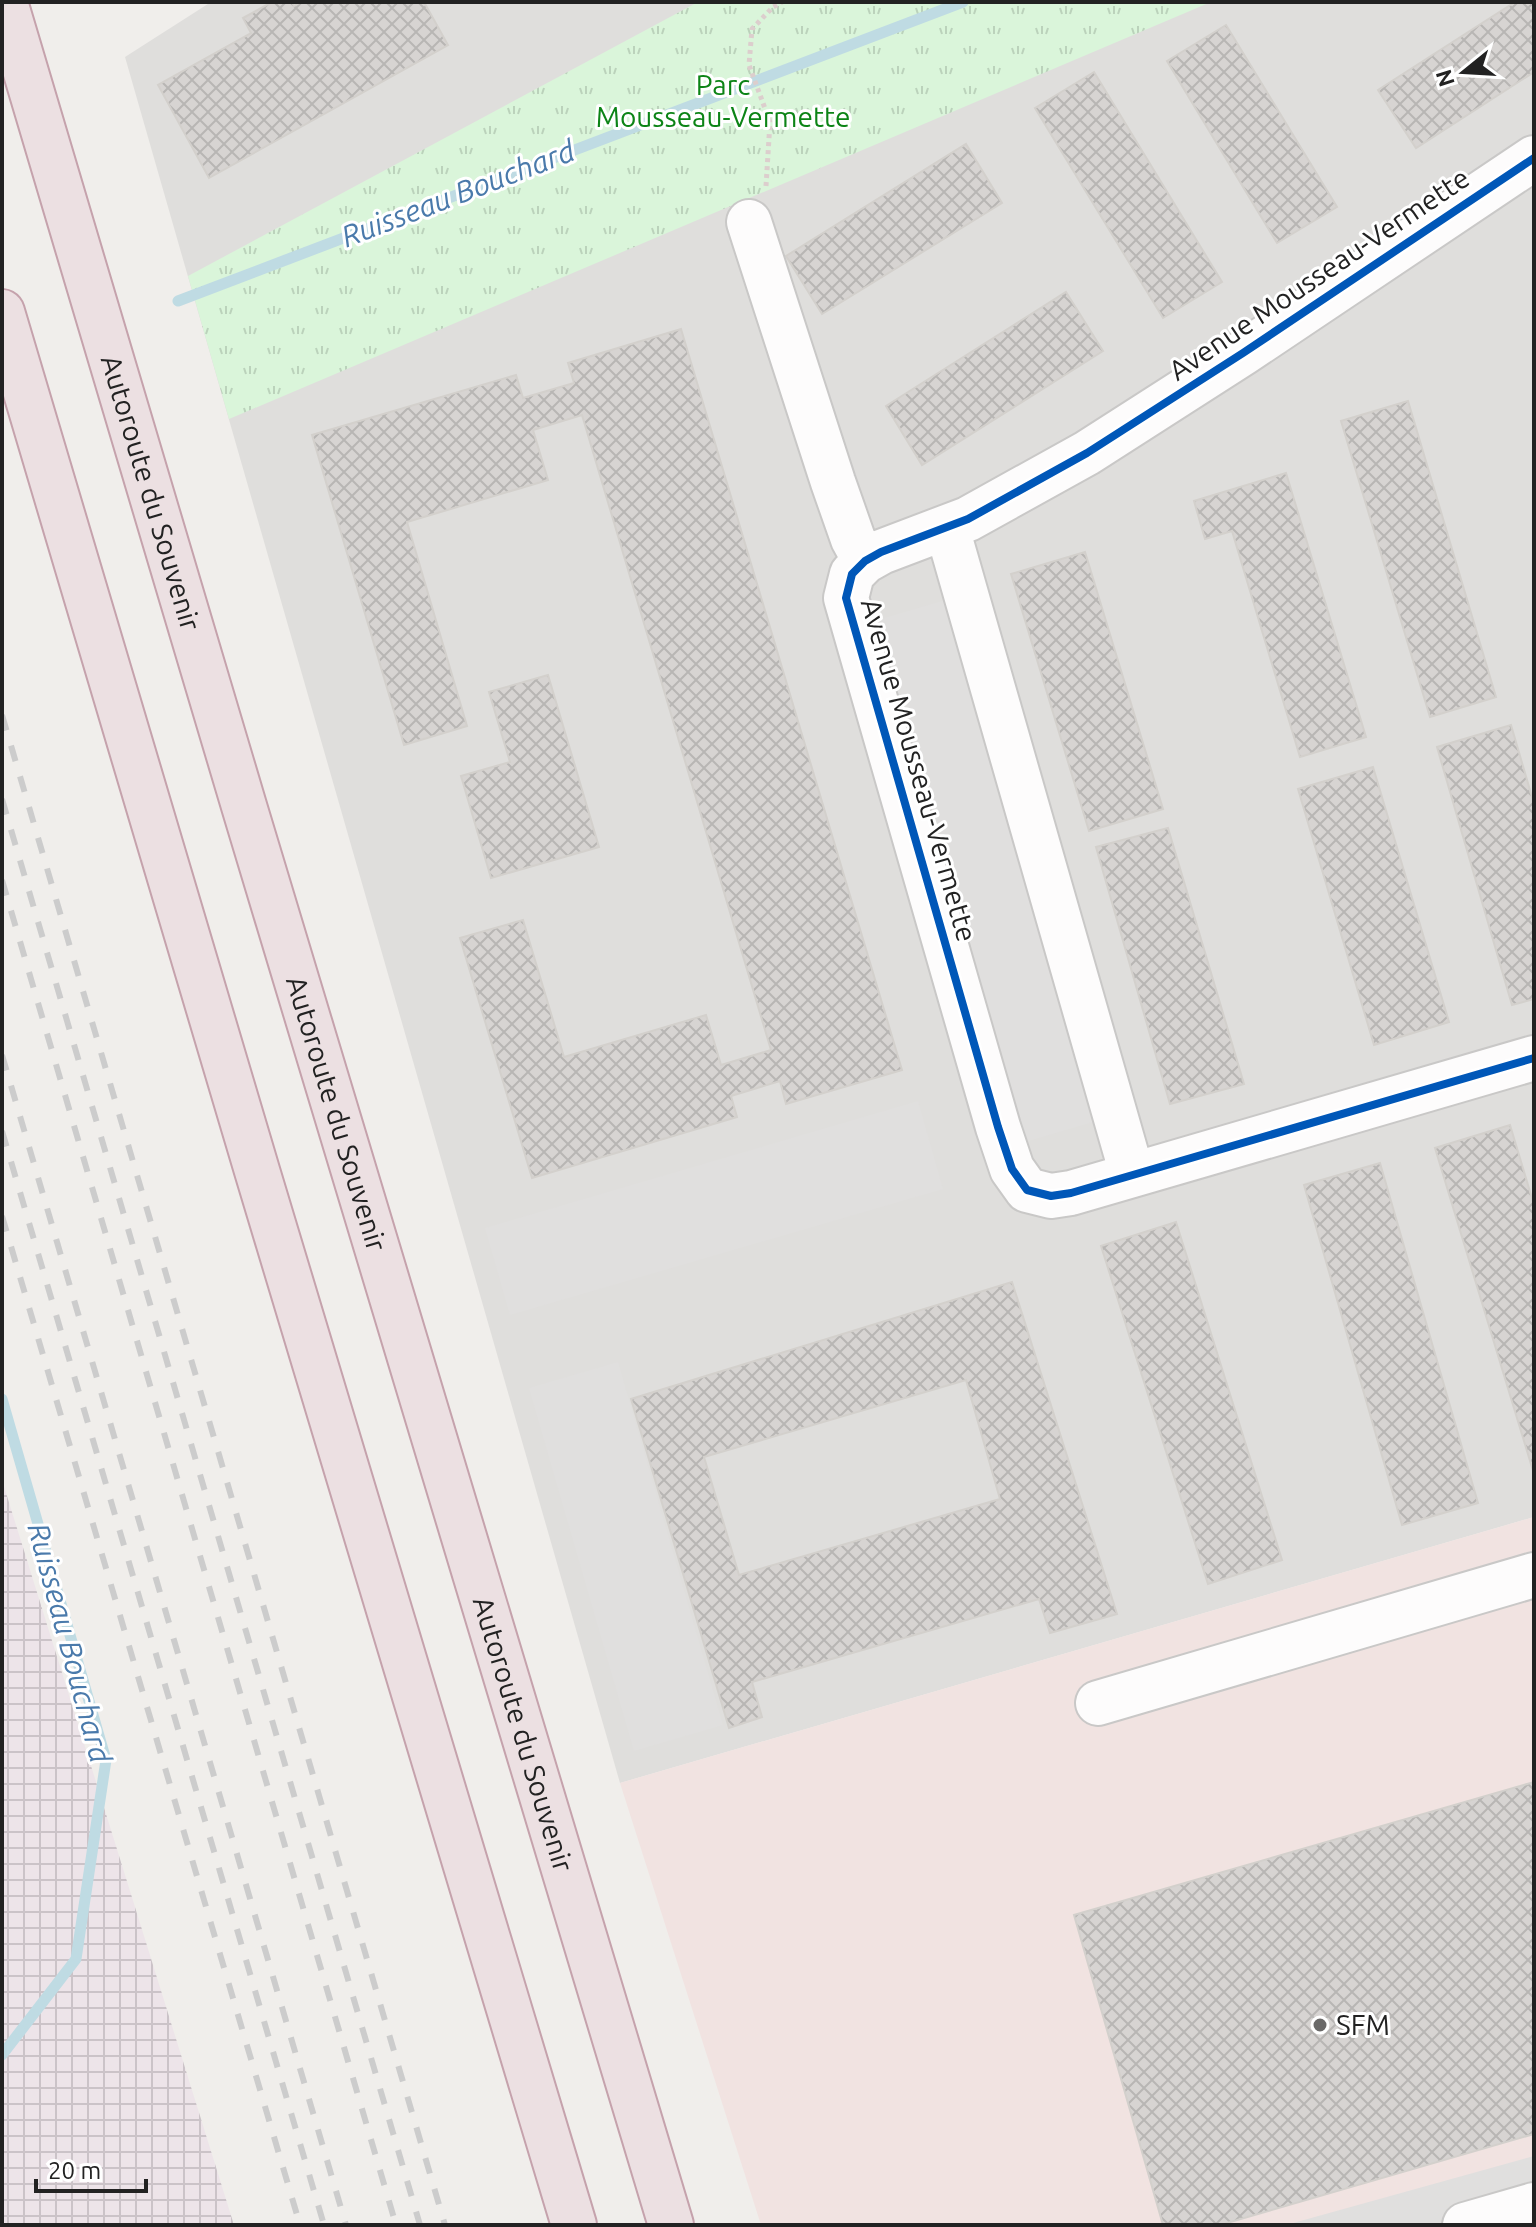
<svg xmlns="http://www.w3.org/2000/svg" width="1536" height="2227" viewBox="0 0 1536 2227" font-family="Ubuntu,sans-serif">
  <style>
    .residential { fill: #dfdedc }
    .commercial { fill: #f1e3e1 }
    .industrial { fill: url(#industrial-grid) }
    .park { fill: url(#park-tufts) }
    .parking { fill: #e0dfde }
    .lines { fill: none; stroke-linecap: round; stroke-linejoin: round }
    .stream { stroke: #bfdbe3; stroke-width: 11 }
    .building { fill: url(#building-cross-hatch); stroke: #d3d0cc; stroke-width: 2; fill-rule: evenodd }
    .minor-casing { stroke: #c9c8c7; stroke-width: 48 }
    .highway-casing { stroke: #c5a2ac; stroke-width: 48 }
    .path { stroke: #dccecd; stroke-width: 5; stroke-dasharray: 4 4; stroke-linecap: butt }
    .minor { stroke: #fdfcfc; stroke-width: 44 }
    .highway { stroke: #ece0e2; stroke-width: 44 }
    .rail { stroke: #ccc; stroke-width: 6; stroke-dasharray: 16 16; stroke-linecap: butt }
    .cycleway-casing { stroke: #fff; stroke-width: 13 }
    .cycleway { stroke: #0057b8; stroke-width: 8 }
    .poi-dot { fill: #6a6968; stroke: #fff; stroke-width: 3 }
    .labels { text-anchor: middle; stroke-width: 6; stroke-linejoin: round; paint-order: stroke }
    .park-label { font-size: 28px; fill: #0c8416; stroke: #fff }
    .street-label { font-size: 28px; fill: #222; stroke: #fff }
    .poi-label { font-size: 28px; fill: #222; stroke: #fff; text-anchor: start }
    .water-label { font-size: 30px; font-style: italic; fill: #4a7aab; stroke: #fff }
  </style>
  <defs>
    <pattern id="industrial-grid" width="8" height="8" patternUnits="userSpaceOnUse" patternTransform="scale(2)"><rect width="8" height="8" fill="#ede4e9"/><path d="M0 4h8M4 0v8" fill="none" stroke="#cbc3c8"/></pattern>
    <pattern id="park-tufts" width="24" height="20" patternUnits="userSpaceOnUse" patternTransform="scale(2)"><rect width="24" height="20" fill="#daf5da"/><path d="M3 7l-1-3M5 7V3M7 7l1-3M15 17l-1-3M17 17v-4M19 17l1-3" fill="none" stroke="#bbd2bb"/></pattern>
    <pattern id="building-cross-hatch" width="8" height="8" patternUnits="userSpaceOnUse" patternTransform="scale(2)"><rect width="8" height="8" fill="#d7d4d2"/><path d="M0 0l8 8M0 8l8-8" fill="none" stroke="#b8b6b4"/></pattern>
  </defs>
  <rect width="100%" height="100%" fill="#f0eeeb"/>
  <path class="residential" d="M211,2h1323v1515l-914,266 -495,-1726z"/>
  <path class="commercial" d="M1534,1517v708h-773l-141,-442z"/>
  <path class="industrial" d="M2,1480l232,745h-232z"/>
  <path class="park" d="M698,2h513l-982,417 -41,-143z"/>
  <path class="parking" d="M956,597l154,520 -92,27 -154,-520z
    M918,1101l25,88 -433,126 -25,-87z
    M618,1362l105,363 -89,26 -105,-363z
    M1534,2156v69h-248z"/>
  <g class="lines">
    <path class="stream" d="M178,301l785,-299
      M2,1399l104,361 -30,199 -74,96"/>
  </g>
  <path class="building" d="M272,2h20l2,4 7,-4h123l24,43 -239,133 -51,-93 93,-52 -8,-15z
    M1515,2h19v70l-118,76 -38,-58z
    M1226,25l111,182 -60,36 -110,-182z
    M1094,72l128,210 -59,36 -128,-210z
    M966,144l36,59 -180,111 -36,-58z
    M1066,292l37,59 -181,114 -36,-59z
    M681,329l221,741 -116,34 -6,-23 -49,15 6,21 -205,61 -72,-240 63,-18 41,137 142,-42 15,50 50,-15 -189,-635 -49,15 15,50 -141,42 60,204 -63,19 -92,-310 204,-60 7,23 51,-15 -6,-20z
    M1408,401l88,296 -66,20 -89,-296z
    M1286,473l80,264 -66,20 -68,-226 -27,8 -11,-38z
    M1085,552l78,257 -74,22 -78,-257z
    M548,675l51,172 -108,31 -30,-102 49,-14 -21,-70z
    M1511,725l23,79v195l-22,6 -75,-258z
    M1373,767l76,255 -75,23 -76,-256z
    M1168,828l76,256 -74,20 -74,-257z
    M1510,1125l24,80v269l-99,-326z
    M1380,1163l98,340 -76,22 -98,-340z
    M1176,1222l106,338 -74,24 -107,-338z
    M1012,1282l105,332 -67,19 -11,-34 -287,83 10,35 -33,11 -98,-329zM966,1380l34,119 -261,76 -35,-118z
    M1534,1782v352l-314,91h-57l-89,-310z"/>
  <g class="lines">
    <g class="minor-casing">
      <path id="minor" d="M1534,158l-291,195 -156,100 -119,66 -87,33 -16,9 -13,13 -6,24 152,529 14,42 15,21 24,6 20,-3 463,-135
        M749,222l84,260 20,57 12,22
        M947,528l185,646
        M1098,1703l436,-128
        M1465,2225l69,-20"/>
    </g>
    <g class="highway-casing">
      <g id="highway">
        <path id="s1" d="M5,2l239,804 427,1419"/>
        <path d="M2,312c187,639 381,1275 572,1913"/>
      </g>
    </g>
    <path class="path" d="M766,186l4,-64 -21,-57 3,-36 21,-22 9,-5"/>
    <use href="#minor" class="minor"/>
    <use href="#highway" class="highway"/>
    <path class="rail" d="M2,715l443,1510
      M2,799l418,1426
      M2,880l394,1345
      M2,1055l344,1170
      M2,1131l322,1094
      M2,1216l298,1009"/>
    <g class="cycleway-casing">
      <path id="cycleway" d="M1534,158l-291,195 -156,100 -119,66 -87,33 -16,9 -13,13 -6,24 152,529 14,42 15,21 24,6 20,-3 463,-135"/>
    </g>
    <use href="#cycleway" class="cycleway"/>
  </g>
  <circle class="poi-dot" cx="1320" cy="2025" r="8"/>
  <g class="labels">
    <g class="park-label">
      <text x="723" y="95">Parc<tspan x="723" dy="32">Mousseau-Vermette</tspan></text>
    </g>
    <g class="street-label">
      <text transform="translate(1319 274) rotate(-34)" y="10">Avenue Mousseau-Vermette</text>
      <text dy="10" stroke="none"><textPath href="#s1" startOffset="512">Autoroute du Souvenir</textPath></text>
      <text transform="translate(919 770) rotate(74)" y="10">Avenue Mousseau-Vermette</text>
      <text dy="10" stroke="none"><textPath href="#s1" startOffset="1160">Autoroute du Souvenir</textPath></text>
      <text dy="10" stroke="none"><textPath href="#s1" startOffset="1808">Autoroute du Souvenir</textPath></text>
    </g>
    <g class="poi-label">
      <text x="1336" y="2035">SFM</text>
    </g>
    <g class="water-label">
      <text transform="translate(458 194) rotate(-21)" y="10">Ruisseau Bouchard</text>
      <text transform="translate(69 1643) rotate(75)" y="10">Ruisseau Bouchard</text>
    </g>
  </g>
  <rect width="1536" height="2227" fill="none" stroke="#222222" stroke-width="8"/>
  <g transform="translate(1464 72) rotate(252)" stroke="#ffffff" stroke-width="6" paint-order="stroke">
  <path d="M0-6L14 30L0 20L-14 30Z" fill="#222222"/>
  <text y="-12" font-size="22" font-weight="bold" text-anchor="middle" fill="#222222">N</text>
  </g>
  <path d="M36 2179v12h110v-12" fill="none" stroke="#222222" stroke-width="4"/>
  <text x="48" y="2179" font-size="24" fill="#222222" stroke="#ffffff" stroke-width="6" paint-order="stroke">20 m</text>
</svg>
